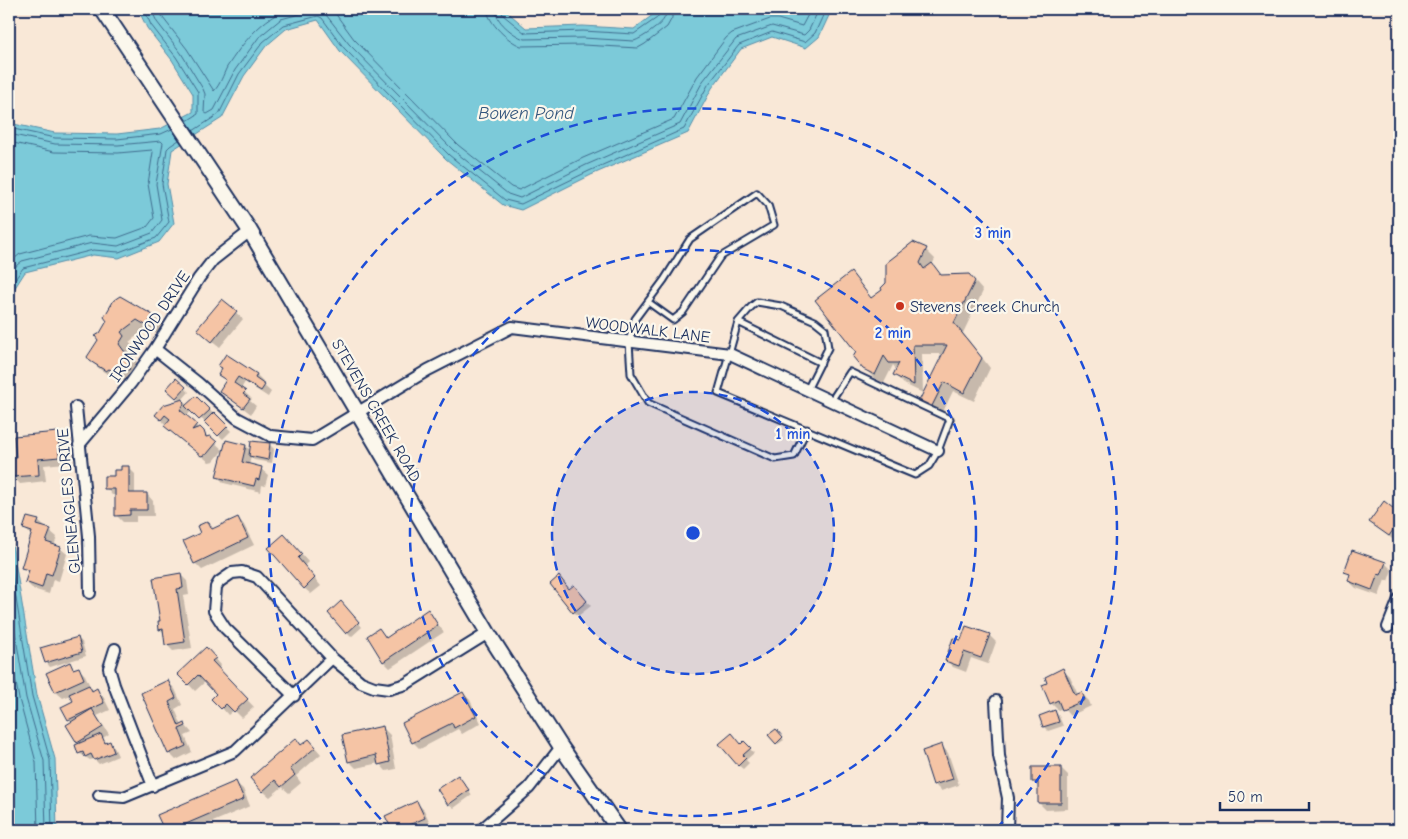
<svg xmlns="http://www.w3.org/2000/svg" width="1408" height="839" viewBox="0 0 1408 839" font-family="'Comic Neue',sans-serif">
  <style>
    .water { fill: #7bcad9; stroke: #558ca8 }
    .shadow { fill: #0003 }
    .lines { fill: none; stroke-linecap: round; stroke-linejoin: round }
    .shore { stroke: #416d8f; stroke-width: 1 }
    .building { fill: #f5c4a5; stroke: #1b2f5e }
    .service-casing { stroke: #1b2f5e; stroke-width: 9 }
    .minor-casing { stroke: #1b2f5e; stroke-width: 14 }
    .tertiary-casing { stroke: #1b2f5e; stroke-width: 18 }
    .service { stroke: #fbf7ec; stroke-width: 5 }
    .minor { stroke: #fbf7ec; stroke-width: 10 }
    .tertiary { stroke: #fbf7ec; stroke-width: 14 }
    .ring { fill: none; stroke: #1d4ed8; stroke-width: 2.5; stroke-dasharray: 9 6 }
    .poi-dot { fill: #c8321e; stroke: #fbf7ec; stroke-width: 2 }
    .labels { text-anchor: middle; stroke-width: 4.5; stroke-linejoin: round; paint-order: stroke }
    .poi-label { font-size: 16px; fill: #1b2f5e; stroke: #fbf7ec; text-anchor: start }
    .street-label { font-size: 16px; fill: #1b2f5e; stroke: #fbf7ec }
    .water-label { font-size: 18px; font-style: italic; fill: #33567d; stroke: #fbf7ec }
    .centre { fill: #1d4ed8; stroke: #fbf7ec; stroke-width: 2.5 }
    .ring-label { font-size: 15px; text-anchor: middle; font-weight: bold; fill: #1d4ed8; stroke: #fbf7ec; stroke-width: 4.5; stroke-linejoin: round; paint-order: stroke }
  </style>
  <rect width="100%" height="100%" fill="#f9e8d7"/>
  <filter id="ink" filterUnits="userSpaceOnUse"><feTurbulence type="fractalNoise" baseFrequency=".02" numOctaves="2"/><feDisplacementMap in="SourceGraphic" scale="10" xChannelSelector="R" yChannelSelector="G"/><feConvolveMatrix kernelMatrix="1 2 1 2 8 2 1 2 1" color-interpolation-filters="sRGB"/></filter>
  <g filter="url(#ink)">
    <path class="water" d="M138,9h366l22,19 57,-2 51,3 20,-15 -1,-5h179l-13,28 -13,11 -34,-11 -31,12 -29,39 -24,45 -97,42 -70,35 -18,-5 -57,-46 -106,-108 -22,-31 -32,9 -20,17 -22,30 -22,42 -50,32 -5,34 7,39 -15,19 -40,16 -26,-3 -68,17 -16,25v-174l46,10 62,1 43,-5 33,-17v-18l-21,-34 -25,-32z
      M9,525l28,170 18,64 2,71h-48z"/>
    <path class="shadow" d="M926,250l9,9 -3,6 10,11 27,-1 14,16 -20,42 27,35 -16,33 -21,-10 -13,27 -12,-6 -9,-9 25,-49h-22l1,39 -19,-9 -9,-9 2,-5 -4,-5 -9,18 -10,-5 -10,-10 -7,-16 -6,-78 21,25 12,-9z
      M120,297l33,19 9,9 -5,9 -10,-6 -18,14 3,4 -4,8 14,13 -12,17 -11,-7 -3,2 -15,-9 -10,-9 10,-27z
      M222,300l21,19 -23,28 -14,-11z
      M227,355l30,20 6,6 -1,3 9,8 -3,5 -23,-15 -4,7 11,10 -2,2 6,5 -5,8 -30,-23 6,-9 -8,-7 4,-6z
      M176,380l13,12 -7,8 5,5 9,-8 35,34 -8,8 -31,-29 -6,7 37,33 -9,11 -5,1 -36,-29 -16,-18 23,-14 -13,-12z
      M57,434l7,6 2,23 -22,2 2,16 -26,3 -6,-7 3,-17z
      M270,445l4,4 -2,14 -18,-3 -3,-3 -2,8 12,4 7,6 -3,11 -3,-1 -1,7 -37,-9 -7,-7 29,-30 5,5z
      M128,467l7,7v20h12l6,7 1,15h-18v6h-13l-7,-7v-20h-4l-6,-7z
      M1384,503l15,11v23l-3,5 -25,-20z
      M238,518l6,7 10,20 -52,25 -7,-7 7,-30 5,-11 7,7z
      M38,521l19,16 -3,9 6,2 7,6 -8,27 -6,-2 -4,15 -16,-5 -7,-7 3,-9 -6,-6 9,-31 -7,-7z
      M291,542l17,20 -4,4 17,20 -10,8 -7,-6z
      M1385,563l7,7 -4,11 -3,-1 -6,16 -23,-8 -7,-7 2,-5 -5,-5z
      M181,575l6,6 2,14 -6,1 9,52 -19,3 -7,-7 -1,-10 -5,-5 1,-7z
      M570,590l8,1 13,15 -13,10 -4,-4z
      M345,607l17,20 -11,10 -4,-4z
      M427,611l17,21 -54,36 -6,-6 -16,-26 11,-6 8,8z
      M989,635l7,7 -8,22 -17,-6 -5,14 -13,-5 -6,-6 14,-19z
      M77,638l5,4 4,14 -36,11 -4,-5z
      M206,649l15,16 -3,4 36,38 -12,11 -8,-8 -6,5 -6,-7 -4,-14 -12,-13 -11,10 -16,-17z
      M70,664l5,5 3,-1 7,7 5,11h-1l5,5 2,-1 7,6 7,14 -13,6 12,18 -6,4 4,6 3,-1 4,4 4,9 -19,8 -5,-5 -4,1 -11,-7 1,-9 -12,-18 4,-3 -9,-16 12,-5 -4,-7 -8,3 -7,-6 -8,-18z
      M1063,670l7,7 8,18 4,-1 7,7 2,5 -21,10 -7,-8 -5,2 -7,-7 -2,-20z
      M168,682l7,7 7,16 -7,4 7,17 3,-1 7,8 -7,3 7,16 -16,8 -7,-7z
      M463,693l7,7 11,23 -19,11 -4,-5 -38,20 -7,-7z
      M1055,712l4,4 4,10 -15,5 -4,-4 -4,-10z
      M383,728l7,7 6,34 -10,2 -7,-8 -23,5 -7,-7z
      M776,731l8,9 -6,4 -8,-9z
      M741,745l7,2 6,6 -8,7 3,3 -6,6 -5,-4z
      M302,746l13,1 6,7 -25,22 5,7 -12,10 -7,-6 -12,10 -7,-6z
      M942,746l6,7 11,32 -18,6 -7,-7z
      M1061,768l7,7v34l-22,1 -7,-7v-16l-6,-6z
      M462,780l10,15 -18,13 -5,-4z
      M236,783l7,6 7,17 -56,24h-29l-6,-15z
      M417,803l7,7 7,15 -13,5h-25l-6,-13z
      M126,825l5,5h-12z
      M142,826l4,4h-10z
      M360,826l5,4h-12z"/>
    <g class="lines">
      <path class="shore" d="M144,9l7,16 25,32 22,35v22l-11,7
        M151,9l6,13 24,31 22,36 2,5 -1,18 3,2 7,-4 21,-40 24,-33 22,-18 34,-9 8,1 26,33 104,106 55,44 12,4 66,-33 94,-41 23,-43 33,-42 36,-13 32,9 5,-5 10,-21
        M159,9l4,9 24,31 27,42c6,-6 9,-16 13,-24 15,-23 36,-51 63,-58
        M332,9l22,30 104,106 53,42 8,3 64,-32 91,-39 23,-42 29,-39 6,-5 38,-14h8l24,7 9,-17
        M487,9c1,14 21,32 34,37l62,-1 55,3 7,-4 22,-17 5,-9v-9
        M495,9c0,12 18,26 29,30l59,-1 51,3c7,-2 28,-16 31,-24 1,-3 0,-5 0,-8
        M501,9l2,6 22,18 58,-2 51,3 23,-16 2,-4 -1,-5
        M9,128l46,10 62,1 44,-5 11,-5
        M193,131l26,-17 20,-40 24,-32 21,-17 34,-9 4,2 22,30 105,107 56,45 16,4 68,-33 95,-42 24,-44 31,-40 33,-13 33,10 10,-9 11,-24
        M9,134l46,10 63,1 43,-4 2,2 -7,41 6,36 -10,13 -34,13 -26,-3 -70,18 -5,4 -8,11
        M9,142l45,10 64,1 34,-3 1,2 -5,32 6,34 -7,9 -30,11 -28,-2 -69,18 -11,9
        M9,288l14,-20 70,-18 26,2 37,-14 13,-16 -7,-38 5,-35 3,-3 9,-6
        M9,556l23,140 18,64 2,70
        M9,596l17,102 18,63 2,69
        M9,644l10,55 17,63 2,68"/>
    </g>
    <path class="building" d="M913,242l14,6 -7,15 4,6 8,-6 9,12 28,-1 6,7 -21,42 28,35 -18,35 -20,-11 -14,28 -12,-7 29,-58h-34l1,40 -21,-10 6,-12h-10l-5,-7 -9,19 -12,-6 -10,-12 3,-5 -41,-52 36,-28 20,26 11,-8 -1,-2 5,-5v-20z
      M120,296l33,19 -6,11 -10,-6 -16,12 3,4 -5,8 5,7 9,5 -5,10 2,3 -10,6 -11,-6 -3,2 -16,-10 -3,-4 11,-17 -3,-4 5,-3 7,-12 -3,-4 10,-17z
      M222,299l15,12 -25,31 -15,-13z
      M226,354l31,20 -2,4 10,7 -4,6 -23,-14 -4,6 12,8 -3,3 7,5 -7,9 -24,-17 7,-11 -8,-5 4,-7 -4,-2z
      M176,378l10,9 -10,11 -10,-9z
      M196,396l14,14 -11,10 -14,-14z
      M183,399l1,5 -4,6 17,14 -5,6 8,-3 4,4 2,6 4,-1 7,6 -10,12 -6,2 -37,-30 6,-7 -5,-4 -4,5 -6,-5 8,-10z
      M214,412l14,14 -10,10 -14,-14z
      M58,432l1,25 -21,2 1,16 -27,2 -1,-18 5,-1 -2,-22z
      M226,440l20,5 -4,17 20,5 -3,13 -3,-1 -2,7 -38,-9z
      M251,441l19,2 -2,17 -19,-4z
      M121,466h8v27h18v17h-17v5l-15,1v-27h-11v-13h10v-6h7z
      M1384,501l15,12v12l-2,-1 -8,12 -20,-14z
      M27,517l12,3 -2,5 14,4 -5,13 15,5 -9,28 -6,-2 -4,15 -17,-6 4,-12 -8,-2 11,-36 -9,-3z
      M238,517l10,21 -54,26 -11,-23 17,-8 -3,-7 11,-5 4,8z
      M284,534l18,20 -4,4 17,20 -11,11 -36,-41z
      M1352,550l34,12 -5,13 -3,-1 -6,16 -24,-9 2,-7 -6,-2z
      M181,573l2,15 -6,1 8,53 -20,3 -2,-16 -4,1 -1,-9h2l-7,-43z
      M559,576l10,13 5,-4 13,16 -14,12 -23,-29z
      M341,601l18,21 -13,12 -18,-21z
      M428,609l10,16 -55,37 -16,-26 12,-8 7,10z
      M966,626l24,8 -9,24 -17,-6 -5,14 -14,-5 8,-23 8,2z
      M78,637l4,15 -37,11 -5,-15z
      M206,647l10,11 -4,3 36,38 -14,13 -8,-8 -5,5 -10,-10 5,-5 -18,-19 -10,10 -11,-11z
      M70,662l3,7 6,-2 5,12 -29,13 -9,-19z
      M1063,668l12,27 7,-3 3,8 -23,10 -4,-10 -8,4 -8,-19 5,-2 -2,-6z
      M168,680l8,18 -7,4 10,24 6,-3 1,3 -7,3 7,17 -18,8 -27,-61z
      M89,685l3,6 5,-3 7,15 -36,17 -7,-13 12,-6 -4,-7z
      M463,692l13,24 -22,12 -2,-5 -40,20 -10,-20z
      M92,709l11,18 -26,16 -11,-18z
      M1055,710l4,12 -16,5 -4,-11z
      M383,726l7,36 -12,3 -2,-10 -28,7 -6,-27z
      M776,729l7,8 -7,7 -8,-9z
      M732,733l9,11 3,-3 7,7 -8,7 3,3 -8,8 -19,-22z
      M101,734l4,9 5,-2 4,11 -20,8 -3,-6 -6,3 -2,-5 -5,2 -3,-9z
      M296,738l5,7 8,-6 7,8 -26,22 5,6 -14,12 -6,-7 -13,12 -12,-14z
      M942,744l11,35 -20,6 -11,-34z
      M1032,767h29v36h-23v-21h-6z
      M458,775l11,15 -21,15 -11,-16z
      M236,781l8,18 -72,31h-8l-7,-15z
      M417,801l8,17 -28,12h-5l-7,-14z"/>
    <g class="lines">
      <g class="service-casing">
        <path id="service" d="M648,302l25,18 10,-8 37,-55 54,-32 -6,-20 -11,-12 -67,46 -26,41 -29,39 -6,23 2,32 17,29 127,56 19,-3 13,-27
          M738,322l83,41
          M807,390l21,-42 -3,-19 -10,-8 -34,-15 -24,-4 -6,5 -13,15 -20,71 197,82 14,-9 9,-15 12,-32 -100,-47 -19,29"/>
      </g>
      <g class="minor-casing">
        <path id="minor" d="M155,349l43,34 39,35 34,18 41,4 116,-70 84,-43 218,27 208,97
          M76,407l13,129 1,57
          M79,445l52,-62 24,-34 44,-71 14,-18 37,-29
          M1388,627l11,-28
          M115,649l-6,19 5,17 39,101
          M294,696l-69,-68 -11,-17 2,-24 3,-5 13,-9 10,-1 15,5 75,81 29,24 13,5 15,2 17,-5 82,-51
          M996,701l3,55 9,42 -1,32
          M99,795l25,2 111,-46 97,-93
          M481,830l48,-42 32,-41"/>
      </g>
      <g class="tertiary-casing">
        <path id="tertiary" d="M102,9l148,222 238,402 73,114 58,83"/>
      </g>
      <use href="#service" class="service"/>
      <use href="#minor" class="minor"/>
      <use href="#tertiary" class="tertiary"/>
    </g>
  </g>
  <circle cx="693" cy="533" r="141" fill="#1d4ed8" fill-opacity=".12"/>
  <g class="ring">
    <circle cx="693" cy="533" r="141"/>
    <circle cx="693" cy="533" r="283"/>
    <path d="M391 830A424 424 0 1 1 995 830"/>
  </g>
  <circle class="poi-dot" cx="900" cy="306" r="5"/>
  <g class="labels">
    <g class="poi-label">
      <text x="910" y="312">Stevens Creek Church</text>
    </g>
    <g class="street-label">
      <text transform="translate(149 326) rotate(-56)" y="6">IRONWOOD DRIVE</text>
      <text transform="translate(648 329) rotate(7)" y="6">WOODWALK LANE</text>
      <text transform="translate(377 410) rotate(60)" y="6">STEVENS CREEK ROAD</text>
      <text transform="translate(68 501) rotate(-95)" y="6">GLENEAGLES DRIVE</text>
    </g>
    <g class="water-label">
      <text x="526" y="119">Bowen Pond</text>
    </g>
  </g>
  <circle cx="693" cy="533" r="8" class="centre"/>
  <g class="ring-label">
    <text x="993" y="238">3 min</text>
    <text x="893" y="338">2 min</text>
    <text x="793" y="439">1 min</text>
  </g>
  <rect width="1408" height="839" fill="none" stroke="#fbf7ec" stroke-width="30"/>
  <rect x="15" y="15" width="1378" height="809" fill="none" stroke="#1b2f5e" stroke-width="2" filter="url(#ink)"/>
  <path d="M1220 802v8h89v-8" fill="none" stroke="#1b2f5e" stroke-width="2.5"/>
  <text x="1228" y="802" font-size="15" fill="#1b2f5e" stroke="#fbf7ec" stroke-width="4" paint-order="stroke">50 m</text>
</svg>
